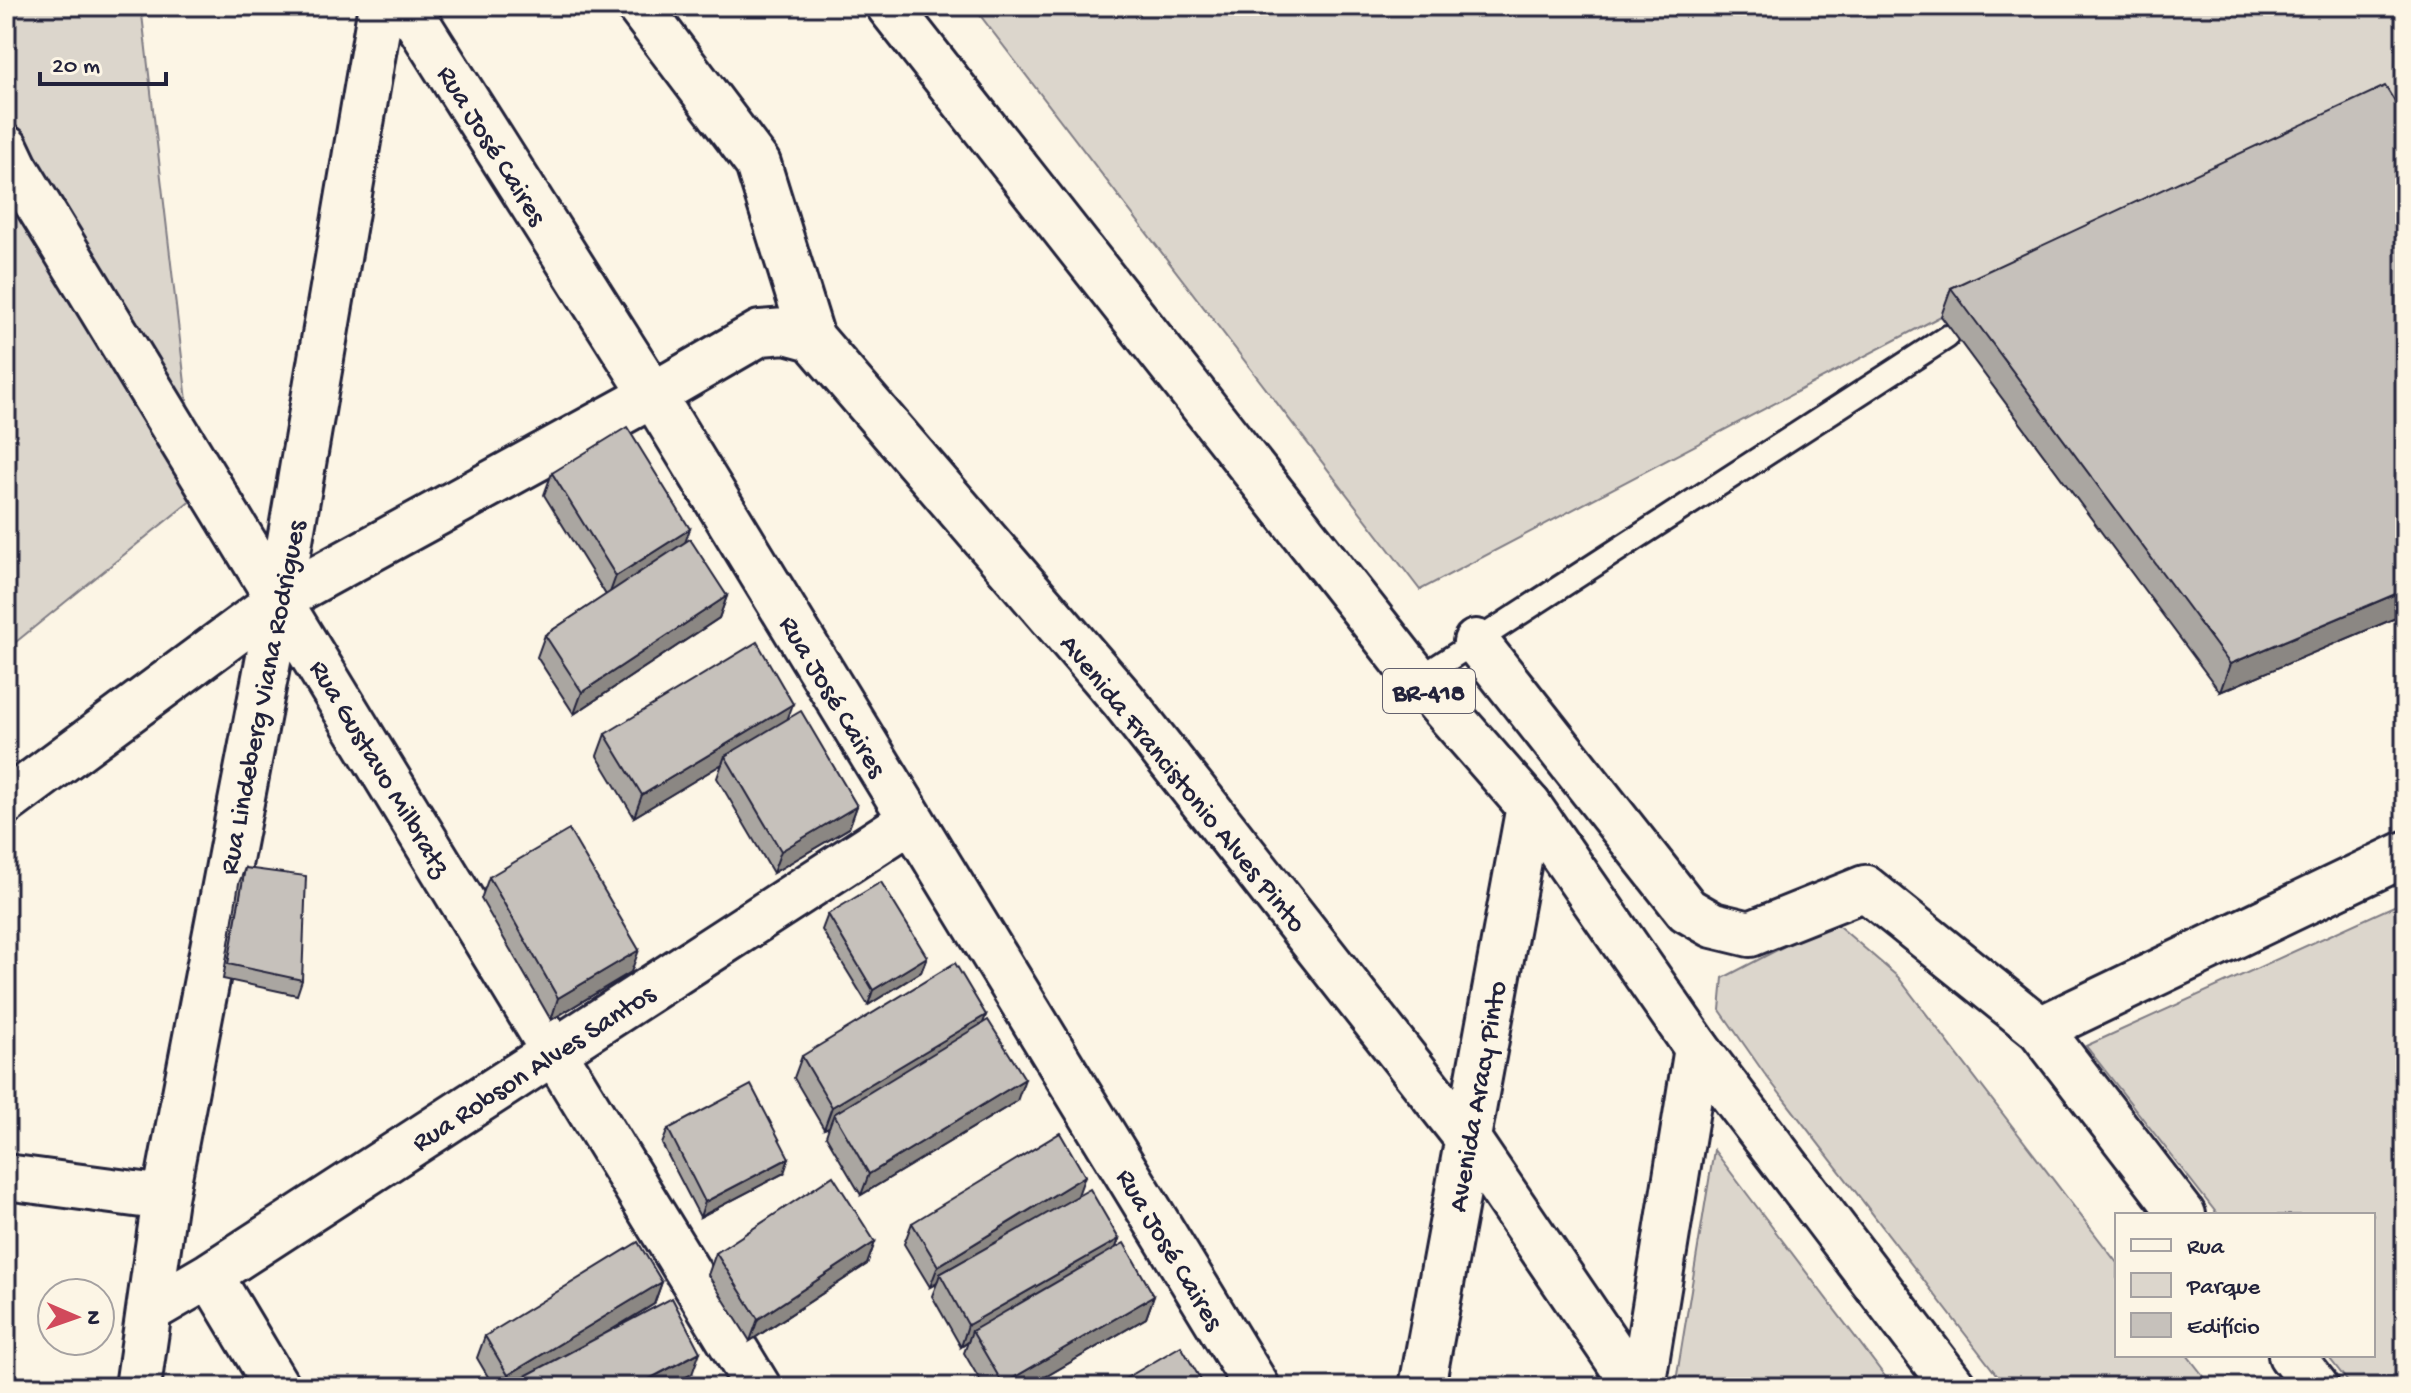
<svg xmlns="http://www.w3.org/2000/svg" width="2411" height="1393" viewBox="0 0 2411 1393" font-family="'Gochi Hand',sans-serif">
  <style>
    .green { fill: #dcd6cc; stroke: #7f7c84; stroke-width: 2 }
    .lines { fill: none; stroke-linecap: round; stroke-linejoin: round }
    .service-casing { stroke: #22223b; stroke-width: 28 }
    .minor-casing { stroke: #22223b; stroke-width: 50 }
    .primary-casing { stroke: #22223b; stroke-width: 50 }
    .service { stroke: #fcf5e5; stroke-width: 22 }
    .minor { stroke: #fcf5e5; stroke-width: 44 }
    .primary { stroke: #fcf5e5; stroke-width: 44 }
    .wall { fill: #aaa6a1; stroke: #22223b; stroke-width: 2 }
    .shaded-wall { fill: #8b8783; stroke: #22223b; stroke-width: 2 }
    .building { fill: #c6c1bb; stroke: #22223b; stroke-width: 2 }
    .labels { text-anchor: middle; stroke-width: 7; stroke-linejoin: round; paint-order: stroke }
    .shield { fill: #fcf5e5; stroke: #63616e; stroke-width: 2 }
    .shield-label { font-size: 26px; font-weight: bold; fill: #22223b }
    .street-label { font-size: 28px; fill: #22223b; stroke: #fcf5e5 }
  </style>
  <rect width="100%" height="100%" fill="#fcf5e5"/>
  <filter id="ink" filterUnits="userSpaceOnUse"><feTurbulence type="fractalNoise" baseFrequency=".0125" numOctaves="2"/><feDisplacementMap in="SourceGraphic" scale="16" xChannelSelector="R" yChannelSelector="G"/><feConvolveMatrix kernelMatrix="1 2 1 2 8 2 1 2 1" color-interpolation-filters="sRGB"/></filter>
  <g filter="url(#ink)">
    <path class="green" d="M6,6h135l57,489 -192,155z
      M973,6h1432v171l-47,-65 -417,204 -521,274z
      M2405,901v486h-53l-25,-32h46v-140h-155l-132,-169z
      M1833,921l65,56 219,286v92h70l25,32h-206l-242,-314 -44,-63 3,-32z
      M1714,1150l179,237h-218z"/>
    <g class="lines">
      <g class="service-casing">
        <path id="service" d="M1418,679l529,-342"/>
      </g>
      <g class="minor-casing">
        <path id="minor" d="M407,6l246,389 604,992
          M639,6l119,158 54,174
          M6,148l9,19 743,1220
          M1476,642l211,268 26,15 37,9 115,-46 175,141 143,186
          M6,802l274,-203 373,-204 107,-62 26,-2 26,7 311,362 344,438 169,249
          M2040,1029l365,-175
          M6,1177l159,21
          M210,1275l67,112
          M150,1310l60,-35 701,-455
          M2291,1355l25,32
          M138,1387l27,-189 115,-599 101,-593
          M1422,1387l107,-581
          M1642,1387l55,-339"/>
      </g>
      <g class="primary-casing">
        <path id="primary" d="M889,6l529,673 111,127 168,242 257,339"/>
      </g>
      <use href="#service" class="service"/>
      <use href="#minor" class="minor"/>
      <use href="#primary" class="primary"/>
    </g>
    <path class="wall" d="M2405,118v496l-185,78 -279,-376 10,-28z
      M552,473l133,69 42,54 -8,22 -145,96 -37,-57 8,-22 61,-40 -62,-100z
      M788,718l69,88 -8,22 -76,45 -56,-95 5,-14 -88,53 -37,-61 8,-22z
      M245,868l57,112 -5,15 -74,-16 16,-96z
      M489,877l142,95 -80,48 -70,-121z
      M828,914l99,43 -6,15 -53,33 -46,-75z
      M986,1015l-4,9 35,77 -156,94 -35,-59 3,-9 -5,2 -30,-51 8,-22z
      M668,1129l116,44 -84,44 -38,-73z
      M1079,1195l40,44 -4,9 39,48 -8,22 -118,69h-44l-20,-34 4,-11 -7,5 -29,-51 5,-13 -7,4 -26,-43 8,-21z
      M875,1242l-8,22 -117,77 -42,-66 8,-22z
      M662,1282l-8,22 -60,36 98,34 -25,13h-173l-17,-29 8,-22z"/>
    <path class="shaded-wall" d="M690,529l-8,22 -74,47 8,-22z
      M2405,590v24l-185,78 10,-28z
      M727,596l-8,22 -145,96 8,-22z
      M793,704l-8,22 -60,30 -3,8 -88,53 8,-22z
      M857,806l-8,22 -76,45 8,-22z
      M639,950l-8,22 -80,48 7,-22z
      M927,957l-6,15 -53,33 5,-15z
      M986,1015l-8,21 -144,78 -5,13 -5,2 8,-22z
      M1025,1079l-8,22 -156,94 8,-21z
      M789,1158l-5,15 -84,44 5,-15z
      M1085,1176l-8,22 -137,76 -3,9 -7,4 8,-21z
      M1119,1239l-8,22 -139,70 -4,11 -7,5 7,-22z
      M875,1242l-8,22 -117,77 8,-22z
      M662,1282l-8,22 -137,83 -3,-5 -1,5h-10l5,-12z
      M1154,1296l-8,22 -118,69h-26l1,-3z
      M700,1352l-8,22 -25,13h-33z"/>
    <path class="building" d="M2385,86l20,32v472l-175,74 -279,-376z
      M627,427l63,102 -74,47 -64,-103z
      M690,539l37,57 -145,96 -37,-57z
      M757,642l36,62 -151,91 -37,-61z
      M801,711l56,95 -76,45 -56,-95z
      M569,830l70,120 -81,48 -69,-121z
      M245,868l61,8 -4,104 -74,-16z
      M881,882l46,75 -54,33 -45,-76z
      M955,963l31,52 -154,92 -30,-51z
      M988,1020l37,59 -156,95 -35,-60z
      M751,1085l38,73 -84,44 -37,-73z
      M1060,1133l25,43 -147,90 -26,-43z
      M833,1176l42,66 -117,77 -42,-66z
      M1090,1189l29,50 -151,86 -28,-51z
      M638,1242l24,40 -154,93 -23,-39z
      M1124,1243l30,53 -151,88 -31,-53z
      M672,1298l28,54 -66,35h-117l-3,-5z
      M1181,1346l24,41h-94z"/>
  </g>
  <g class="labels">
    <rect class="shield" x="1383" y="669" width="92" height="44" rx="6"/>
    <g class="shield-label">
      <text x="1429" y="700">BR-418</text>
    </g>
    <g class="street-label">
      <text transform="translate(494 144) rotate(58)" y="10">Rua José Caires</text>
      <text transform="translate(835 695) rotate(59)" y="10">Rua José Caires</text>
      <text transform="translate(260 697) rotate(-79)" y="10">Rua Lindeberg Viana Rodrigues</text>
      <text transform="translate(382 767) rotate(59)" y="10">Rua Gustavo Milbratz</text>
      <text transform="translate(1185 782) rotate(51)" y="10">Avenida Francistonio Alves Pinto</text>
      <text transform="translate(532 1066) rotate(-33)" y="10">Rua Robson Alves Santos</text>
      <text transform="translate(1475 1096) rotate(-80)" y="10">Avenida Aracy Pinto</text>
      <text transform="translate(1172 1248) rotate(59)" y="10">Rua José Caires</text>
    </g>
  </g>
  <rect width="2411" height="1393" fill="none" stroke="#fcf5e5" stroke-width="32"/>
  <rect x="16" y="16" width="2379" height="1361" fill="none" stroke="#22223b" stroke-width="3" filter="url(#ink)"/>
  <rect x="2115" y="1213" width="260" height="144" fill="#fcf5e5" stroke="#a5a1a1" stroke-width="2"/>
  <rect x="2131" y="1239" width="40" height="12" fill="#fcf5e5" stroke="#a5a1a1" stroke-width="2"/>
  <text x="2187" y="1253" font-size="24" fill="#22223b">Rua</text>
  <rect x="2131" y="1273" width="40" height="24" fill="#dcd6cc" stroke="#a5a1a1" stroke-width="2"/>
  <text x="2187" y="1293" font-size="24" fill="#22223b">Parque</text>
  <rect x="2131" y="1313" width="40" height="24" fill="#c6c1bb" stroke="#a5a1a1" stroke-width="2"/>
  <text x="2187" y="1333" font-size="24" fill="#22223b">Edifício</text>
  <g transform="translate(76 1317) rotate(92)"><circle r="38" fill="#fcf5e5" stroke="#a5a1a1" stroke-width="2"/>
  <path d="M0-6L14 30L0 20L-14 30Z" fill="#d1495b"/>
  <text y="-12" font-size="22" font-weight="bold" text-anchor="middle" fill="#22223b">N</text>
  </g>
  <path d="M40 72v12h126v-12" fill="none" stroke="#22223b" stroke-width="4"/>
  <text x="52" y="72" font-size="24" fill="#22223b" stroke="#fcf5e5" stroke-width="6" paint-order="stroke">20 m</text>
</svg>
